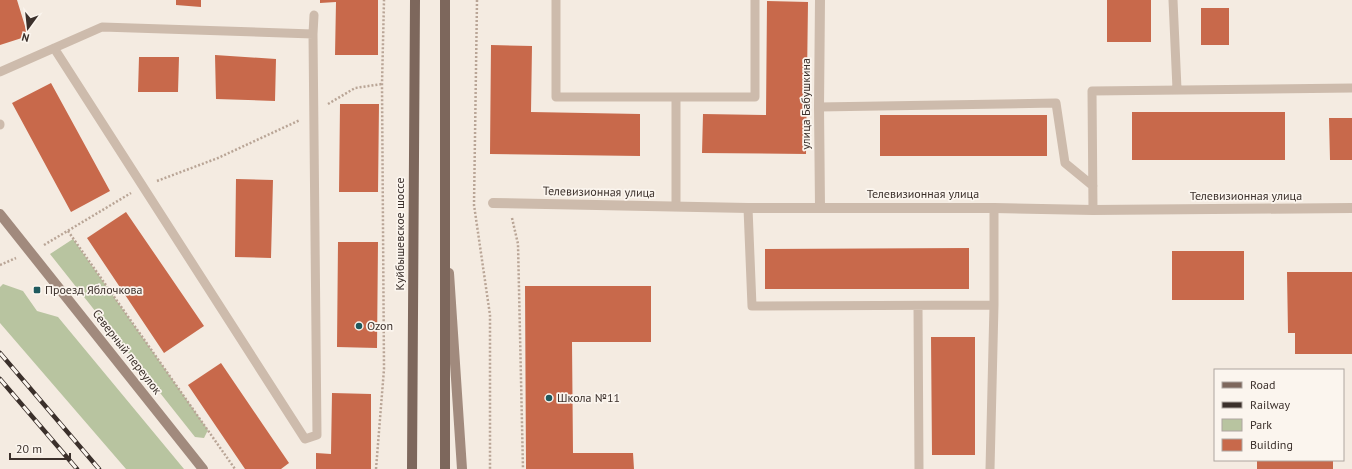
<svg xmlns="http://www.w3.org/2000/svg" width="1352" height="469" viewBox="0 0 1352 469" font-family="'PT Sans',sans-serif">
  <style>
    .green { fill: #b8c4a0 }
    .building { fill: #c8694b }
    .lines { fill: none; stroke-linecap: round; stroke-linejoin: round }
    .path { stroke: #b9a596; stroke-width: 2.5; stroke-dasharray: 2 2; stroke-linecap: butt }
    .lane { stroke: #cdbbac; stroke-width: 9 }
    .street { stroke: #cdbbac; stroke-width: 10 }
    .secondary { stroke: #a18a7d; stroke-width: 10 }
    .primary { stroke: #7d675c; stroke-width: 10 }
    .rail-casing { stroke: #3b302b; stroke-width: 4.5 }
    .rail { stroke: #fbf5ee; stroke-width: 3; stroke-dasharray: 9; stroke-linecap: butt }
    .poi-dot { fill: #1f5a5e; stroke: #fbf5ee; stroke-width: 1.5 }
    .labels { text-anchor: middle; stroke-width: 3.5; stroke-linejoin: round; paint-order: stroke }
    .street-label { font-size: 12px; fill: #3b302b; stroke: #fbf5ee }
    .poi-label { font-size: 12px; fill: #3b302b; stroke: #fbf5ee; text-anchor: start }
  </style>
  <rect width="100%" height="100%" fill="#f4ebe1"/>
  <path class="green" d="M73,239l135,191 -4,8 -9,-1 -145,-183z
    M3,284l20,7 14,20 21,6 126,152h-58l-126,-146v-36z"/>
  <path class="building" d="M0,0h17l11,36 -28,9z
    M176,0h25v7l-25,-2z
    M320,0h58v55h-43l1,-53 -16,1z
    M1107,0h44v42h-44z
    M767,1l41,1 -2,152 -104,-1 1,-39 63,1z
    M1201,8h28v37h-28z
    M491,45l41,1 -1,66 109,2v42l-150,-2z
    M215,55l61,4 -1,42 -59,-2z
    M139,57h40l-1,35h-40z
    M51,83l59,108 -39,21 -59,-109z
    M340,104h39l-1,88h-39z
    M1132,112h153v48h-153z
    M880,115h167v41h-167z
    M1329,118h23v42h-22z
    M236,179l37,1 -2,78 -36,-1z
    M126,212l78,114 -40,27 -77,-115z
    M338,242h40l-1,106 -40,-1z
    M969,248v41h-204v-40z
    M1172,251h72v49h-72z
    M1287,272h65v82h-57v-21h-7z
    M525,286h126v56h-79l1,111h60l1,16h-108z
    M931,337h44v118h-43z
    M221,363l68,100 -8,6h-36l-57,-84z
    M332,393l39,1v75h-55v-16l15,1z
    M1257,460h76v9h-76z"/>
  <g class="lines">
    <path class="path" d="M477,0l-3,205 16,110v154
      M328,104l27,-16 27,-4
      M157,181l61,-23 82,-38
      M512,218l6,26 5,225
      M68,231l167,238
      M44,245l87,-52
      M0,265l16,-7
      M376,469l8,-100 -2,-285 2,-84"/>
    <path class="lane" d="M556,0v97h199v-97
      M1173,0l4,89
      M313,34l1,-19
      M0,72l102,-45 211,7 4,401 -12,4 -251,-391
      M676,98v108
      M819,107l237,-4 9,60 28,23
      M0,124v1
      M748,208l4,98 242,-1
      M1093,210l-1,-119 260,-3
      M918,307l1,162
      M990,469l4,-164v-97"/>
    <path class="street" d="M820,0l-1,107 1,100
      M493,203l255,5h246l99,2 259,-2"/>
    <path class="secondary" d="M0,214l203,255
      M449,273l13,196"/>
    <path class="primary" d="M412,469l3,-469
      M445,469v-469"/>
    <g class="rail-casing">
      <path id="rail" d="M0,353l99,116
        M0,379l77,90"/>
    </g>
    <use href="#rail" class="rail"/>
  </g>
  <g class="poi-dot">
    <rect x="33" y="286" width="8" height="8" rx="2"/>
    <circle cx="359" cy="326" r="4"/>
    <circle cx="549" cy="398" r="4"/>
  </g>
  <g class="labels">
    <g class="street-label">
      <text transform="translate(806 104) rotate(-90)" y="4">улица Бабушкина</text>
      <text transform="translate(599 192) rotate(1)" y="4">Телевизионная улица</text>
      <text x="923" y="198">Телевизионная улица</text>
      <text x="1246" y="200">Телевизионная улица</text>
      <text transform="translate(400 234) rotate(-90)" y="4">Куйбышевское шоссе</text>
      <text transform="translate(127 352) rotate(52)" y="4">Северный переулок</text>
    </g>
    <g class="poi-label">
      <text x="45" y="294">Проезд Яблочкова</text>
      <text x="367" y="330">Ozon</text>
      <text x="557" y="402">Школа №11</text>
    </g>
  </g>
  <rect x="1214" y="369" width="130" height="92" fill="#fbf5ee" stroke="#aea6a0"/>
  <rect x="1222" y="382" width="20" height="6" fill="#7d675c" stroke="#aea6a0"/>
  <text x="1250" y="389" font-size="12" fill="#3b302b">Road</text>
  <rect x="1222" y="402" width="20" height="6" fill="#3b302b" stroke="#aea6a0"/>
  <text x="1250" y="409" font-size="12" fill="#3b302b">Railway</text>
  <rect x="1222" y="419" width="20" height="12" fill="#b8c4a0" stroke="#aea6a0"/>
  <text x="1250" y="429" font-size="12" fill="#3b302b">Park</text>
  <rect x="1222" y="439" width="20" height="12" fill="#c8694b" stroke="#aea6a0"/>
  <text x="1250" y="449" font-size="12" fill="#3b302b">Building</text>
  <g transform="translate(28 28) rotate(195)" stroke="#fbf5ee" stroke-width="3" paint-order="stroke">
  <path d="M0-3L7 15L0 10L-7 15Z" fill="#3b302b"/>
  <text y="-6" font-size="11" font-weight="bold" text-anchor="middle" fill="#3b302b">N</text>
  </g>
  <path d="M10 453v6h60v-6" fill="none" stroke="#3b302b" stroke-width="2"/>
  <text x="16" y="453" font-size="12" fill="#3b302b" stroke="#fbf5ee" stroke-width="3" paint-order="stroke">20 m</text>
</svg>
